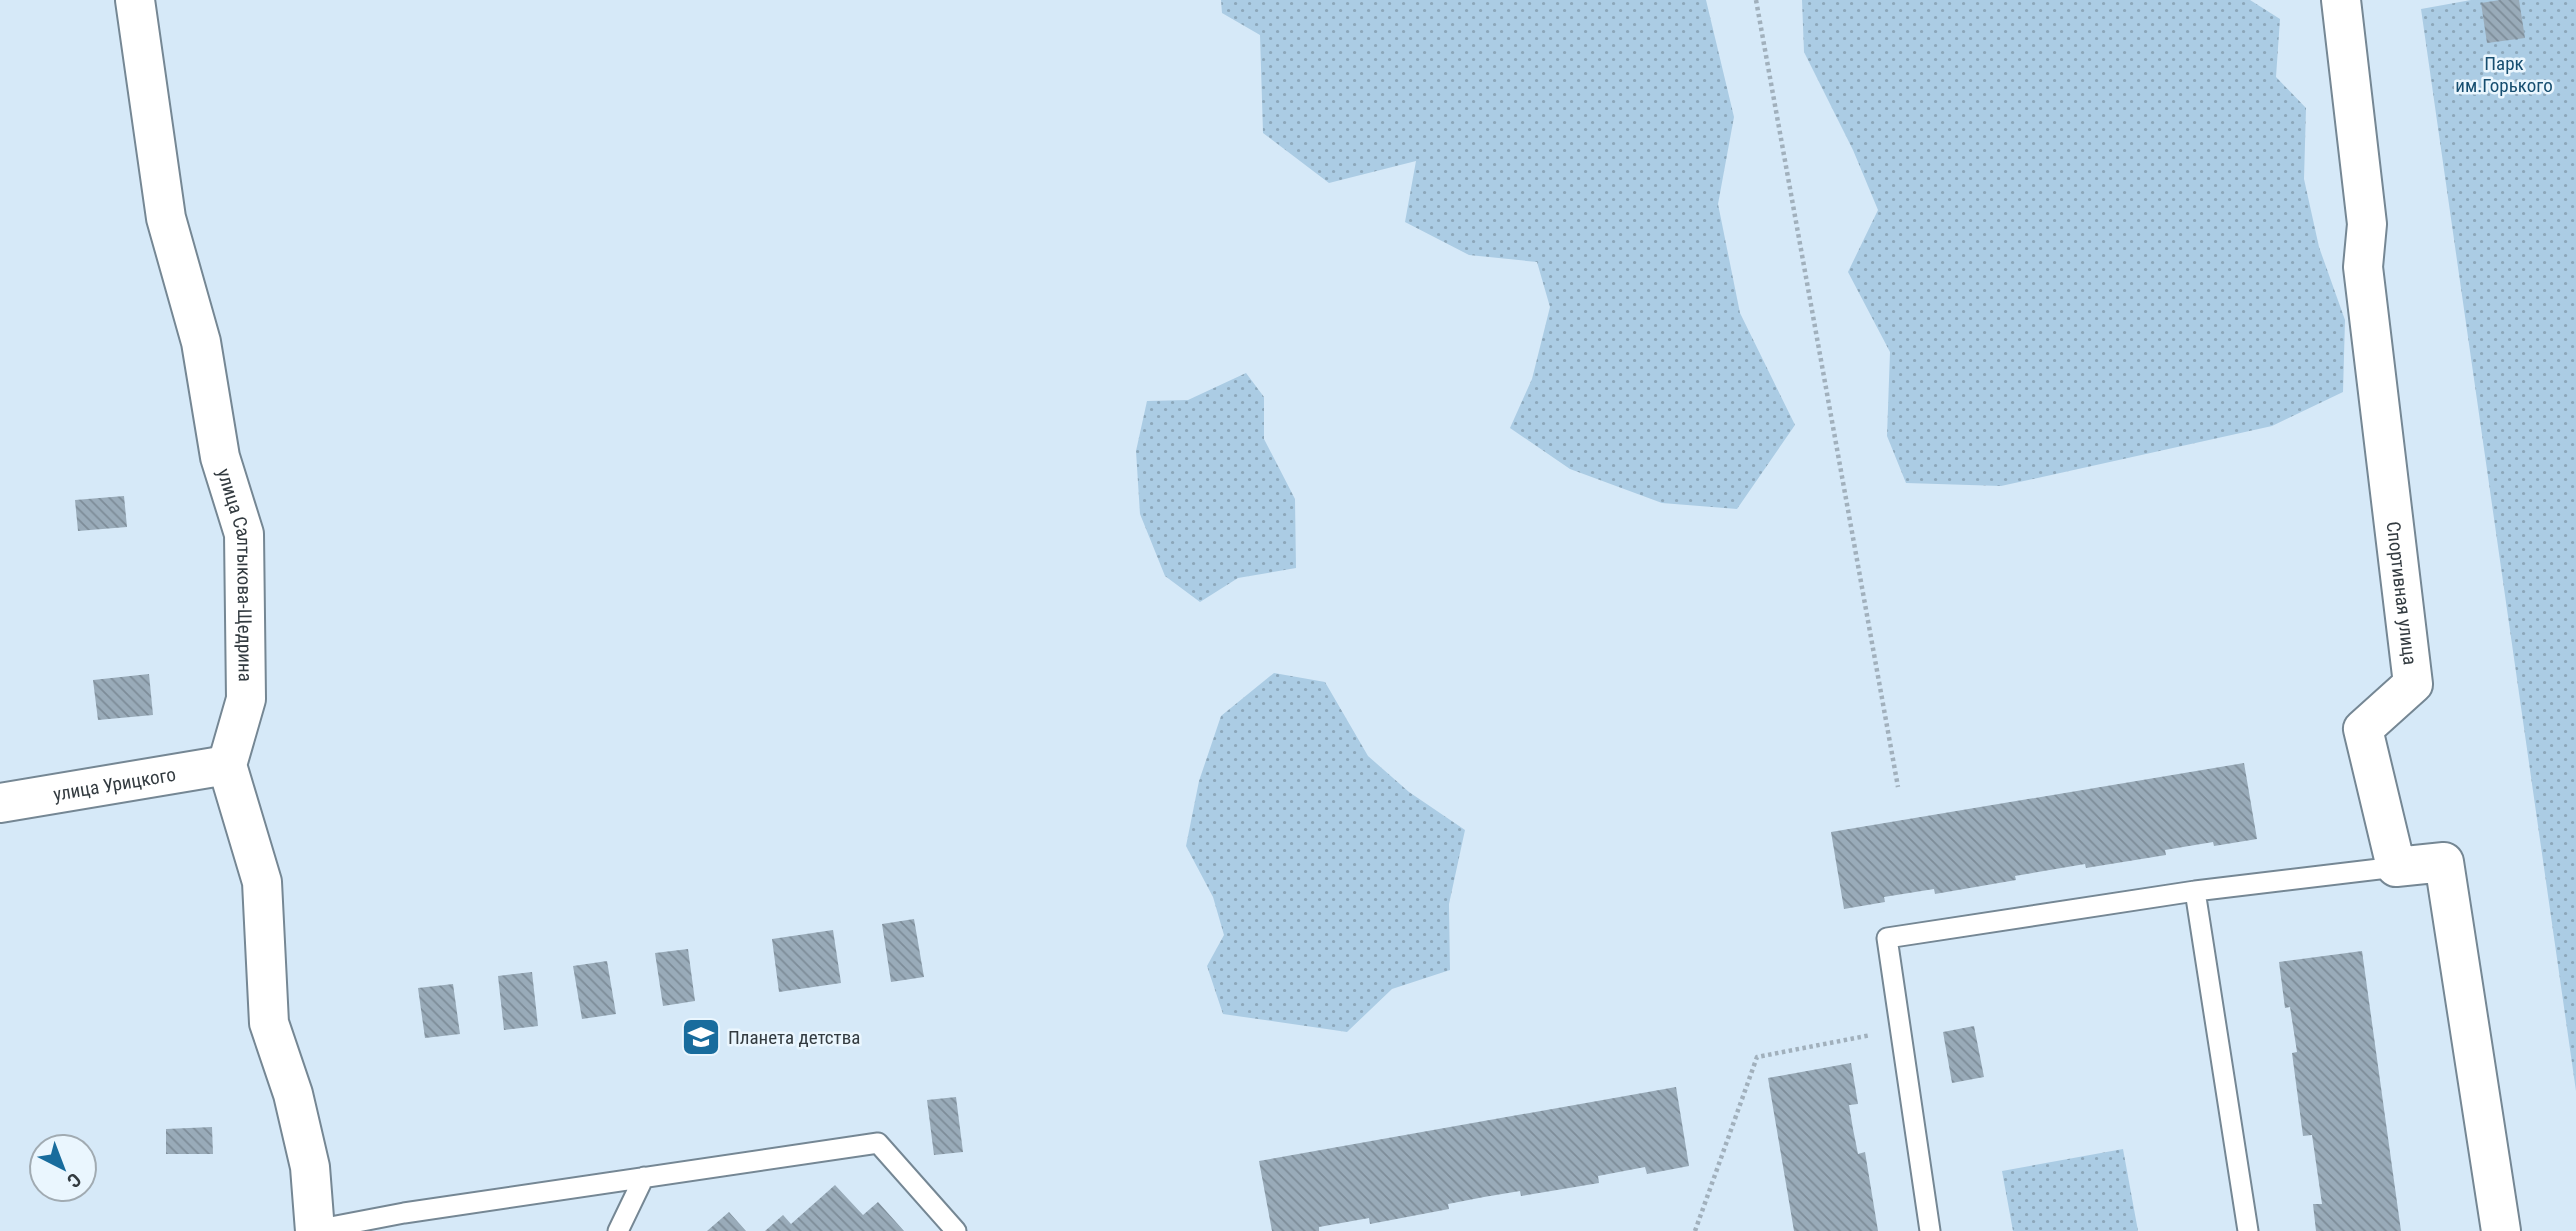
<svg xmlns="http://www.w3.org/2000/svg" width="2576" height="1231" viewBox="0 0 2576 1231" font-family="'Roboto Condensed',sans-serif">
  <style>
    .grass { fill: url(#grass-dots) }
    .building { fill: url(#building-back-hatch) }
    .lines { fill: none; stroke-linecap: round; stroke-linejoin: round }
    .service-casing { stroke: #758794; stroke-width: 23 }
    .minor-casing { stroke: #758794; stroke-width: 42 }
    .path { stroke: #a1b0bc; stroke-width: 4.5; stroke-dasharray: 3.5 3.5; stroke-linecap: butt }
    .service { stroke: #fff; stroke-width: 19 }
    .minor { stroke: #fff; stroke-width: 38 }
    .labels { text-anchor: middle; stroke-width: 5; stroke-linejoin: round; paint-order: stroke }
    .park-label { font-size: 19px; fill: #164e70; stroke: #eaf6fe }
    .street-label { font-size: 19px; fill: #333b40; stroke: #eaf6fe }
    .poi-label { font-size: 19px; fill: #333b40; stroke: #eaf6fe; text-anchor: start }
  </style>
  <defs>
    <pattern id="grass-dots" width="8" height="8" patternUnits="userSpaceOnUse" patternTransform="scale(1.75)"><rect width="8" height="8" fill="#abcce4"/><path d="M2 2h.1M6 6h.1" fill="none" stroke="#8ca7ba" stroke-width="1.8" stroke-linecap="round"/></pattern>
    <pattern id="building-back-hatch" width="6" height="6" patternUnits="userSpaceOnUse" patternTransform="scale(1.75)"><rect width="6" height="6" fill="#99abb9"/><path d="M-1 5l2 2M0 0l6 6M5-1l2 2" fill="none" stroke="#7d8c98"/></pattern>
  </defs>
  <rect width="100%" height="100%" fill="#d6e9f8"/>
  <path class="grass" d="M1221,0h485l28,117 -16,87 22,109 55,112 -58,84 -75,-6 -92,-34 -60,-41 22,-49 18,-72 -13,-45 -68,-7 -64,-33 11,-61 -87,22 -66,-50 -3,-98 -38,-22z
    M1802,0h448l30,19 -4,58 30,31 -2,71 15,68 26,73 -2,72 -71,34 -271,60 -95,-3 -19,-47 3,-84 -42,-80 30,-62 -25,-60 -49,-98z
    M2471,0h105v1091l-155,-1082z
    M1246,373l18,24v42l31,60 1,69 -58,10 -38,24 -35,-26 -25,-62 -4,-63 11,-50 41,-1z
    M1274,673l51,9 43,74 41,36 56,38 -16,74 1,66 -58,19 -45,43 -124,-18 -16,-48 17,-31 -11,-38 -27,-51 13,-65 22,-65z
    M2123,1149l15,82h-125l-11,-60z"/>
  <path class="building" d="M2500,0h19l6,38 -38,5 -6,-40z
    M124,496l3,31 -49,4 -3,-31z
    M149,674l4,41 -55,5 -5,-40z
    M2244,763l13,76 -43,7 -1,-4 -48,8 1,5 -80,13 -1,-4 -70,12 1,4 -81,14 -1,-5 -50,8 1,5 -41,7 -13,-77z
    M914,919l10,58 -33,5 -9,-58z
    M833,930l8,53 -62,9 -7,-53z
    M688,949l7,52 -32,5 -8,-53z
    M2362,951l39,280h-85l-3,-27h9l-10,-69 -9,1 -11,-83 5,-1 -7,-45 -5,1 -6,-46z
    M607,961l9,53 -34,5 -9,-53z
    M532,972l6,54 -34,4 -6,-54z
    M453,984l7,50 -35,4 -7,-50z
    M1974,1026l10,51 -32,6 -9,-51z
    M1851,1063l7,41 -9,1 4,24 5,25 7,-2 13,79h-84l-26,-153z
    M1676,1087l13,79 -42,8 -2,-7 -47,9 1,7 -78,13 -1,-5 -36,6 -36,7 1,5 -79,15 -1,-6 -50,9v4h-47l-13,-70z
    M956,1097l7,55 -29,3 -7,-55z
    M212,1127l1,27h-47v-25z
    M835,1185l28,30 15,-13 26,29h-139l18,-16 8,9z
    M729,1212l17,19h-39z"/>
  <g class="lines">
    <g class="service-casing">
      <path id="service" d="M2195,891l53,340
        M315,1230l89,-17 474,-70 78,88
        M618,1231l26,-54
        M1930,1231l-43,-293 308,-47 201,-24"/>
    </g>
    <g class="minor-casing">
      <g id="minor">
        <path id="s1" d="M135,0l31,218 35,124 19,115 24,77 2,165 -19,66 35,117 7,141 24,71 17,73 5,64"/>
        <path id="s2" d="M2341,0l26,224 -4,43 50,417 -50,45 33,138 48,-5 57,369"/>
        <path id="s3" d="M0,803l227,-38"/>
      </g>
    </g>
    <path class="path" d="M1756,0l142,787
      M1695,1231l62,-174 114,-22"/>
    <use href="#service" class="service"/>
    <use href="#minor" class="minor"/>
  </g>
  <defs>
    <g id="school-square" transform="scale(2.0125)"><rect x="-9" y="-9" width="18" height="18" rx="4" fill="#186c9d" stroke="#eaf6fe"/><path d="M0-5L7-2L0 1L-7-2ZM-4 1L0 2.5L4 1V4Q0 6-4 4Z" fill="#fff"/></g>
  </defs>
  <g fill-rule="evenodd">
    <use href="#school-square" x="701" y="1037"/>
  </g>
  <g class="labels">
    <g class="park-label">
      <text x="2504" y="70">Парк<tspan x="2504" dy="22">им.Горького</tspan></text>
    </g>
    <g class="street-label">
      <text dy="7" stroke="none"><textPath href="#s1" startOffset="586">улица Салтыкова-Щедрина</textPath></text>
      <text dy="7" stroke="none"><textPath href="#s2" startOffset="597">Спортивная улица</textPath></text>
      <text dy="7" stroke="none"><textPath href="#s3" startOffset="116">улица Урицкого</textPath></text>
    </g>
    <g class="poi-label">
      <text x="728" y="1044">Планета детства</text>
    </g>
  </g>
  <g transform="translate(63 1168) rotate(138)"><circle r="33" fill="#eaf6fe" stroke="#a1abb2" stroke-width="2"/>
  <path d="M0-5L12 26L0 18L-12 26Z" fill="#186c9d"/>
  <text y="-10" font-size="19" font-weight="bold" text-anchor="middle" fill="#333b40">С</text>
  </g>
</svg>
